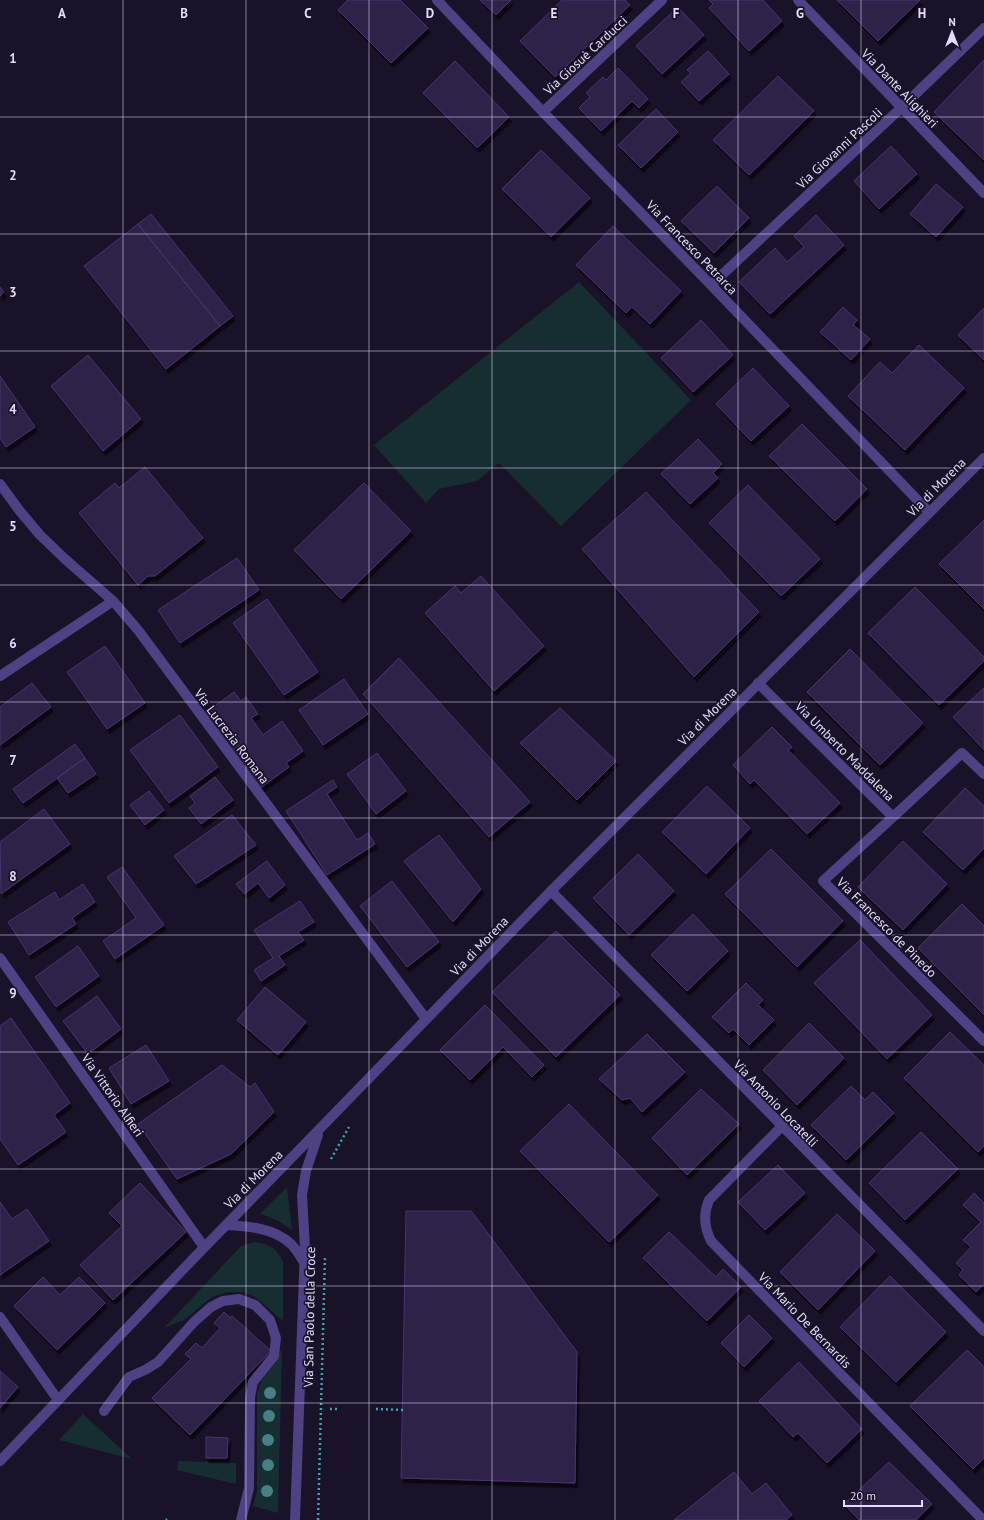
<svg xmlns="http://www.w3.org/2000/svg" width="984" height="1520" viewBox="0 0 984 1520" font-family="'PT Sans',sans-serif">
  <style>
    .green { fill: #162e32 }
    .building { fill: #2f2048; stroke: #4a3472; filter: url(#shadow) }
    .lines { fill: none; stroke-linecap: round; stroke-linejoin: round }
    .path { stroke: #3aa6b3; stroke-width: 2.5; stroke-dasharray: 2 3; stroke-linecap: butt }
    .service { stroke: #4f4184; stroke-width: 10 }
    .minor { stroke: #4f4184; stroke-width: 10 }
    .tertiary { stroke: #4f4184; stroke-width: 10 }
    .tree { fill: #487f84 }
    .grid { fill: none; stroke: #e5dcfc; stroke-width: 1; stroke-opacity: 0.55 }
    .labels { text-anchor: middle; stroke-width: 3.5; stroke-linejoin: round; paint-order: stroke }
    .street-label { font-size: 13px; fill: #e5dcfc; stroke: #1a1228 }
    .grid-label { font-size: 13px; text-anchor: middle; font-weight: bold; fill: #e5dcfc; stroke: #1a1228; stroke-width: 3.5; stroke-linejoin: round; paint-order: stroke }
  </style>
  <defs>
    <filter id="shadow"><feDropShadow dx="2.5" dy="4.5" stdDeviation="0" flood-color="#0009"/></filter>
  </defs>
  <rect width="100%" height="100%" fill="#1a1228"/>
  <path class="green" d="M579,282l112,118 -130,126 -62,-63 -22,18 -38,8 -13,14 -52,-58z
    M287,1187l5,43 -15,-10 -17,-6z
    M253,1242c15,1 24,6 30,20v59l-29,-25 -11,-4h-15l-16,5 -28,23 -20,8 77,-82z
    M282,1348l-4,165 -25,-7 4,-14v-98l4,-13 15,-19z
    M83,1414l49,45 -73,-19z
    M178,1461l58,2v21l-59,-14z"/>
  <path class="building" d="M348,0h52l28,28 -37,35 -53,-53z
    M480,0h31l-15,15z
    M562,0h63l5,5 -75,72 -35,-36z
    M709,0h54l19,21 -33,30 -40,-43 4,-4z
    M837,0h83l-42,41z
    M678,7l26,28 -42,39 -26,-28z
    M708,51l21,23 -30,27 -18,-19 10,-9 -4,-3z
    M984,60v100l-50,-48z
    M455,61l54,56 -32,31 -54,-55z
    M618,68l30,31 -9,9 -7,-7 -31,30 -22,-23 11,-11 -4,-4 17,-16 3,3z
    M778,76l36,35 -65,64 -36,-35z
    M656,109l22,23 -37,36 -23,-23z
    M891,146l26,28 -38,35 -25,-28z
    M541,150l49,48 -39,39 -49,-48z
    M936,184l27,23 -27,30 -26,-23z
    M717,186l32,32 -35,35 -33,-32z
    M151,214l82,102 -13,10 -82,-102z
    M816,215l28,30 -74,69 -31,-32 36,-34 12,14 17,-15 -10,-11z
    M138,224l82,102 -54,43 -82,-103z
    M613,226l68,65 -31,33 -18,-17 -6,6 -50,-48z
    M0,287l4,5 -4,4z
    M843,307l14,13 -4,5 17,14 -19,21 -31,-28z
    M984,308v52l-26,-25z
    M701,320l32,35 -40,37 -32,-34z
    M919,345l45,43 -59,62 -57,-54 32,-34 12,11z
    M88,355l53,64 -38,32 -52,-65z
    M753,368l36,38 -38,35 -35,-37z
    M0,376l35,51 -29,20 -6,-9z
    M802,424l65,65 -32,32 -66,-65z
    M698,439l24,25 -9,9 5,5 -28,26 -29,-30z
    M145,467l58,71 -48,38h-7l-10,9 -59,-72 36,-30 4,5z
    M364,483l47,48 -70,68 -47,-49z
    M748,485l72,74 -39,37 -72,-73z
    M646,492l113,120 -65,65 -112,-128z
    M984,520v89l-45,-45z
    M237,558l22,32 -79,53 -22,-33z
    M481,576l63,70 -50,45 -69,-78 30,-27 6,7z
    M915,587l69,70v4l-45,44 -71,-72z
    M267,599l51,73 -34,23 -51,-72z
    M105,646l40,57 -38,26 -40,-57z
    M850,649l73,74 -43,42 -73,-73z
    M399,658l131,144 -41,35 -126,-143z
    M344,679l24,35 -45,31 -24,-35z
    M32,683l19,24 -51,38v-38z
    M984,688v62l-31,-33z
    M234,692l7,9 5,-4 12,17 -7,4 12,17 19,-14 21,30 -17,12 3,4 -30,22 -54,-76z
    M560,708l56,53 -39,39 -57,-57z
    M180,715l38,52 -49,36 -39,-53z
    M772,727l20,20 -4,3 52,53 -33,31 -53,-54 -4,4 -17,-19z
    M75,744l10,14 -62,45 -10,-14z
    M377,753l29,38 -30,23 -29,-40z
    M85,758l11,16 -28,19 -11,-15z
    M215,777l18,23 -32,24 -12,-16 6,-5 -5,-7z
    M333,780l4,7 -10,7 30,46 11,-7 7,11 -48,31 -41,-64z
    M707,786l43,42 -44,46 -44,-42z
    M965,788l19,18v42l-21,22 -40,-38z
    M149,791l15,19 -19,15 -15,-20z
    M44,809l26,35 -69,50 -1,-52z
    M232,815l24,30 -60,39 -22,-28z
    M439,835l42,54 -28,33 -49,-61z
    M903,841l44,43 -44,46 -45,-43z
    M771,849l72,72 -46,46 -72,-73z
    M638,854l36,37 -45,44 -36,-37z
    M267,861l18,24 -16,13 -11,-15 -14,11 -8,-10z
    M122,867l42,58 -49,34 -12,-18 33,-23 -29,-41z
    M392,881l47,61 -32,25 -47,-61z
    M83,884l12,18 -23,16 4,6 -47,31 -21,-33 47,-30 4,8z
    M300,901l14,21 -16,10 6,8 -25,16 6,9 -24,16 -7,-11 19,-12 -19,-28z
    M962,904l22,22v89l-66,-67z
    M693,914l35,37 -41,40 -36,-36z
    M556,931l64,64 -64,62 -64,-65z
    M860,940l72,75 -45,44 -73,-76z
    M78,946l21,30 -43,31 -21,-30z
    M746,983l17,17 -5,5 16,15 -25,25 -16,-16 -4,4 -17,-16z
    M265,987l41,35 -28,33 -41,-35z
    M97,996l24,33 -33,25 -25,-33z
    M485,1005l59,60 -12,12 -29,-30 -33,33 -30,-30z
    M11,1018l59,85 -16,12 12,17 -48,33 -18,-26v-113z
    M809,1023l35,35 -47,47 -34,-35z
    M950,1032l34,33v81l-6,6 -74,-74z
    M647,1034l38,38 -43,40 -12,-14 -8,2 -23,-21z
    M146,1045l23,36 -38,23 -22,-36z
    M222,1065l28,22 5,-4 19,29 -43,42 -54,25 -39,-55z
    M851,1086l14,14 8,-8 21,21 -48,47 -35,-35z
    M701,1089l38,35 -52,51 -35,-37z
    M569,1104l89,91 -49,47 -89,-91z
    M921,1132l37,37 -53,51 -36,-37z
    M778,1165l27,28 -40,37 -27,-28z
    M140,1183l46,49 -73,68 -33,-35 42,-39 -13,-13z
    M974,1193l10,10v81l-8,8 -17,-17 4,-5 -7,-7 15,-16 -8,-7 18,-18 -18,-17z
    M0,1202l12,17 15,-10 22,32 -49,34z
    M406,1211h65l106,141 -2,131 -174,-5z
    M837,1214l38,37 -57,59 -38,-38z
    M669,1232l47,45 7,-8 18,18 -34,34 -64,-63z
    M890,1276l56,56 -50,50 -56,-55z
    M43,1277l17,18 19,-18 26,26 -48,47 -43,-44z
    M224,1312l6,6 2,-2 39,35 -81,84 -38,-37 39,-39 -6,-5 11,-11 6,5 18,-20 -6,-5z
    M749,1315l23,23 -28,29 -23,-24z
    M967,1350l17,17v91l-11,11 -63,-63z
    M799,1362l63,67 -35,34 -29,-30 -5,4 -34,-36z
    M0,1371l18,16 -18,21z
    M206,1437l22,1 -1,20h-21z
    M889,1462l43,42 -16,16h-57l-15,-16z
    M734,1472l18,22 14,-11 26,32 -6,5h-112z"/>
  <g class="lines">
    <path class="path" d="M331,1159l18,-32
      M330,1409h7
      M376,1409l27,1
      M166,1520l1,-1
      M318,1520l7,-263"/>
    <path class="service" d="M104,1411l25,-34 16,-7 13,-8 36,-40 17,-15 12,-6 16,-2 16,6 15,15 6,18 -2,18 -21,26 -3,15 -1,91 -8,32"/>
    <path class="minor" d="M437,0l106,112 168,173 218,227
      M798,0l186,193
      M543,112l119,-112
      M711,285l190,-177 83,-80
      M0,484l19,26 21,25 25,24 48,42 25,29 288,389
      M0,676l113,-75
      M758,683l135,134 69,-64 22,21
      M893,817l-70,64 161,160
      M551,891l433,440
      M0,958l204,289
      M781,1127l-72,73c-6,14 -5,27 2,41l272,279
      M0,1317l58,83"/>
    <path class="tertiary" d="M226,1225c22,1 48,3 65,19 5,5 9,12 13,18
      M0,1461l193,-202 358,-368 433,-433
      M295,1520l10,-272 -3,-53 4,-24 12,-36"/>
  </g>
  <g class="tree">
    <circle cx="270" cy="1393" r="6"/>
    <circle cx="269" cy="1416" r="6"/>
    <circle cx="268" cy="1440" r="6"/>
    <circle cx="268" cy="1465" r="6"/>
    <circle cx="267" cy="1491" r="6"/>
  </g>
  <path class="grid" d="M123,0v1520M246,0v1520M369,0v1520M492,0v1520M615,0v1520M738,0v1520M861,0v1520M0,117h984M0,234h984M0,351h984M0,468h984M0,585h984M0,702h984M0,818h984M0,935h984M0,1052h984M0,1169h984M0,1286h984M0,1403h984"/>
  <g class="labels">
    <g class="street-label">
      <text transform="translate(585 55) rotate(-43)" y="5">Via Giosuè Carducci</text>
      <text transform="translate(900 88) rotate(46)" y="5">Via Dante Alighieri</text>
      <text transform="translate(839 148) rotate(-43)" y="5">Via Giovanni Pascoli</text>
      <text transform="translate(692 247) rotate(46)" y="5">Via Francesco Petrarca</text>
      <text transform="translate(936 487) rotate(-45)" y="5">Via di Morena</text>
      <text transform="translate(707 716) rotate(-45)" y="5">Via di Morena</text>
      <text transform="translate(232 736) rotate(53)" y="5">Via Lucrezia Romana</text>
      <text transform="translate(845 751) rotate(45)" y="5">Via Umberto Maddalena</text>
      <text transform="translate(887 927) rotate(45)" y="5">Via Francesco de Pinedo</text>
      <text transform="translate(479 946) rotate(-46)" y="5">Via di Morena</text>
      <text transform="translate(113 1095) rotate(55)" y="5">Via Vittorio Alfieri</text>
      <text transform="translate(776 1103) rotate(46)" y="5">Via Antonio Locatelli</text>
      <text transform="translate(253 1179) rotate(-45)" y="5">Via di Morena</text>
      <text transform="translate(309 1317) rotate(-89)" y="5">Via San Paolo della Croce</text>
      <text transform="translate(805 1320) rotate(46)" y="5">Via Mario De Bernardis</text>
    </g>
  </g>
  <g class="grid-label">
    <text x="62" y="18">A</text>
    <text x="184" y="18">B</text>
    <text x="308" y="18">C</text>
    <text x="430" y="18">D</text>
    <text x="554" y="18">E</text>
    <text x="676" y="18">F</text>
    <text x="800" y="18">G</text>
    <text x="922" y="18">H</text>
    <text x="13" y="63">1</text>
    <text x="13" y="180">2</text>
    <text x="13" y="297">3</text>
    <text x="13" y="414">4</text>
    <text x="13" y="531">5</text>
    <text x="13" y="648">6</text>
    <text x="13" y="765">7</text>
    <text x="13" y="881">8</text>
    <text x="13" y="998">9</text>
  </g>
  <g transform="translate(952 32)" stroke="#1a1228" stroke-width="3" paint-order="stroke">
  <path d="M0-3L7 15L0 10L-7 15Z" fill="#e5dcfc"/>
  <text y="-6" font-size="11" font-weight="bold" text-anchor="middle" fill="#e5dcfc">N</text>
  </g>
  <path d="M844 1500v6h78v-6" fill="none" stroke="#e5dcfc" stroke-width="2"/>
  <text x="850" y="1500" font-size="12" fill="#e5dcfc" stroke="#1a1228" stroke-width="3" paint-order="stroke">20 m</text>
</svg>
